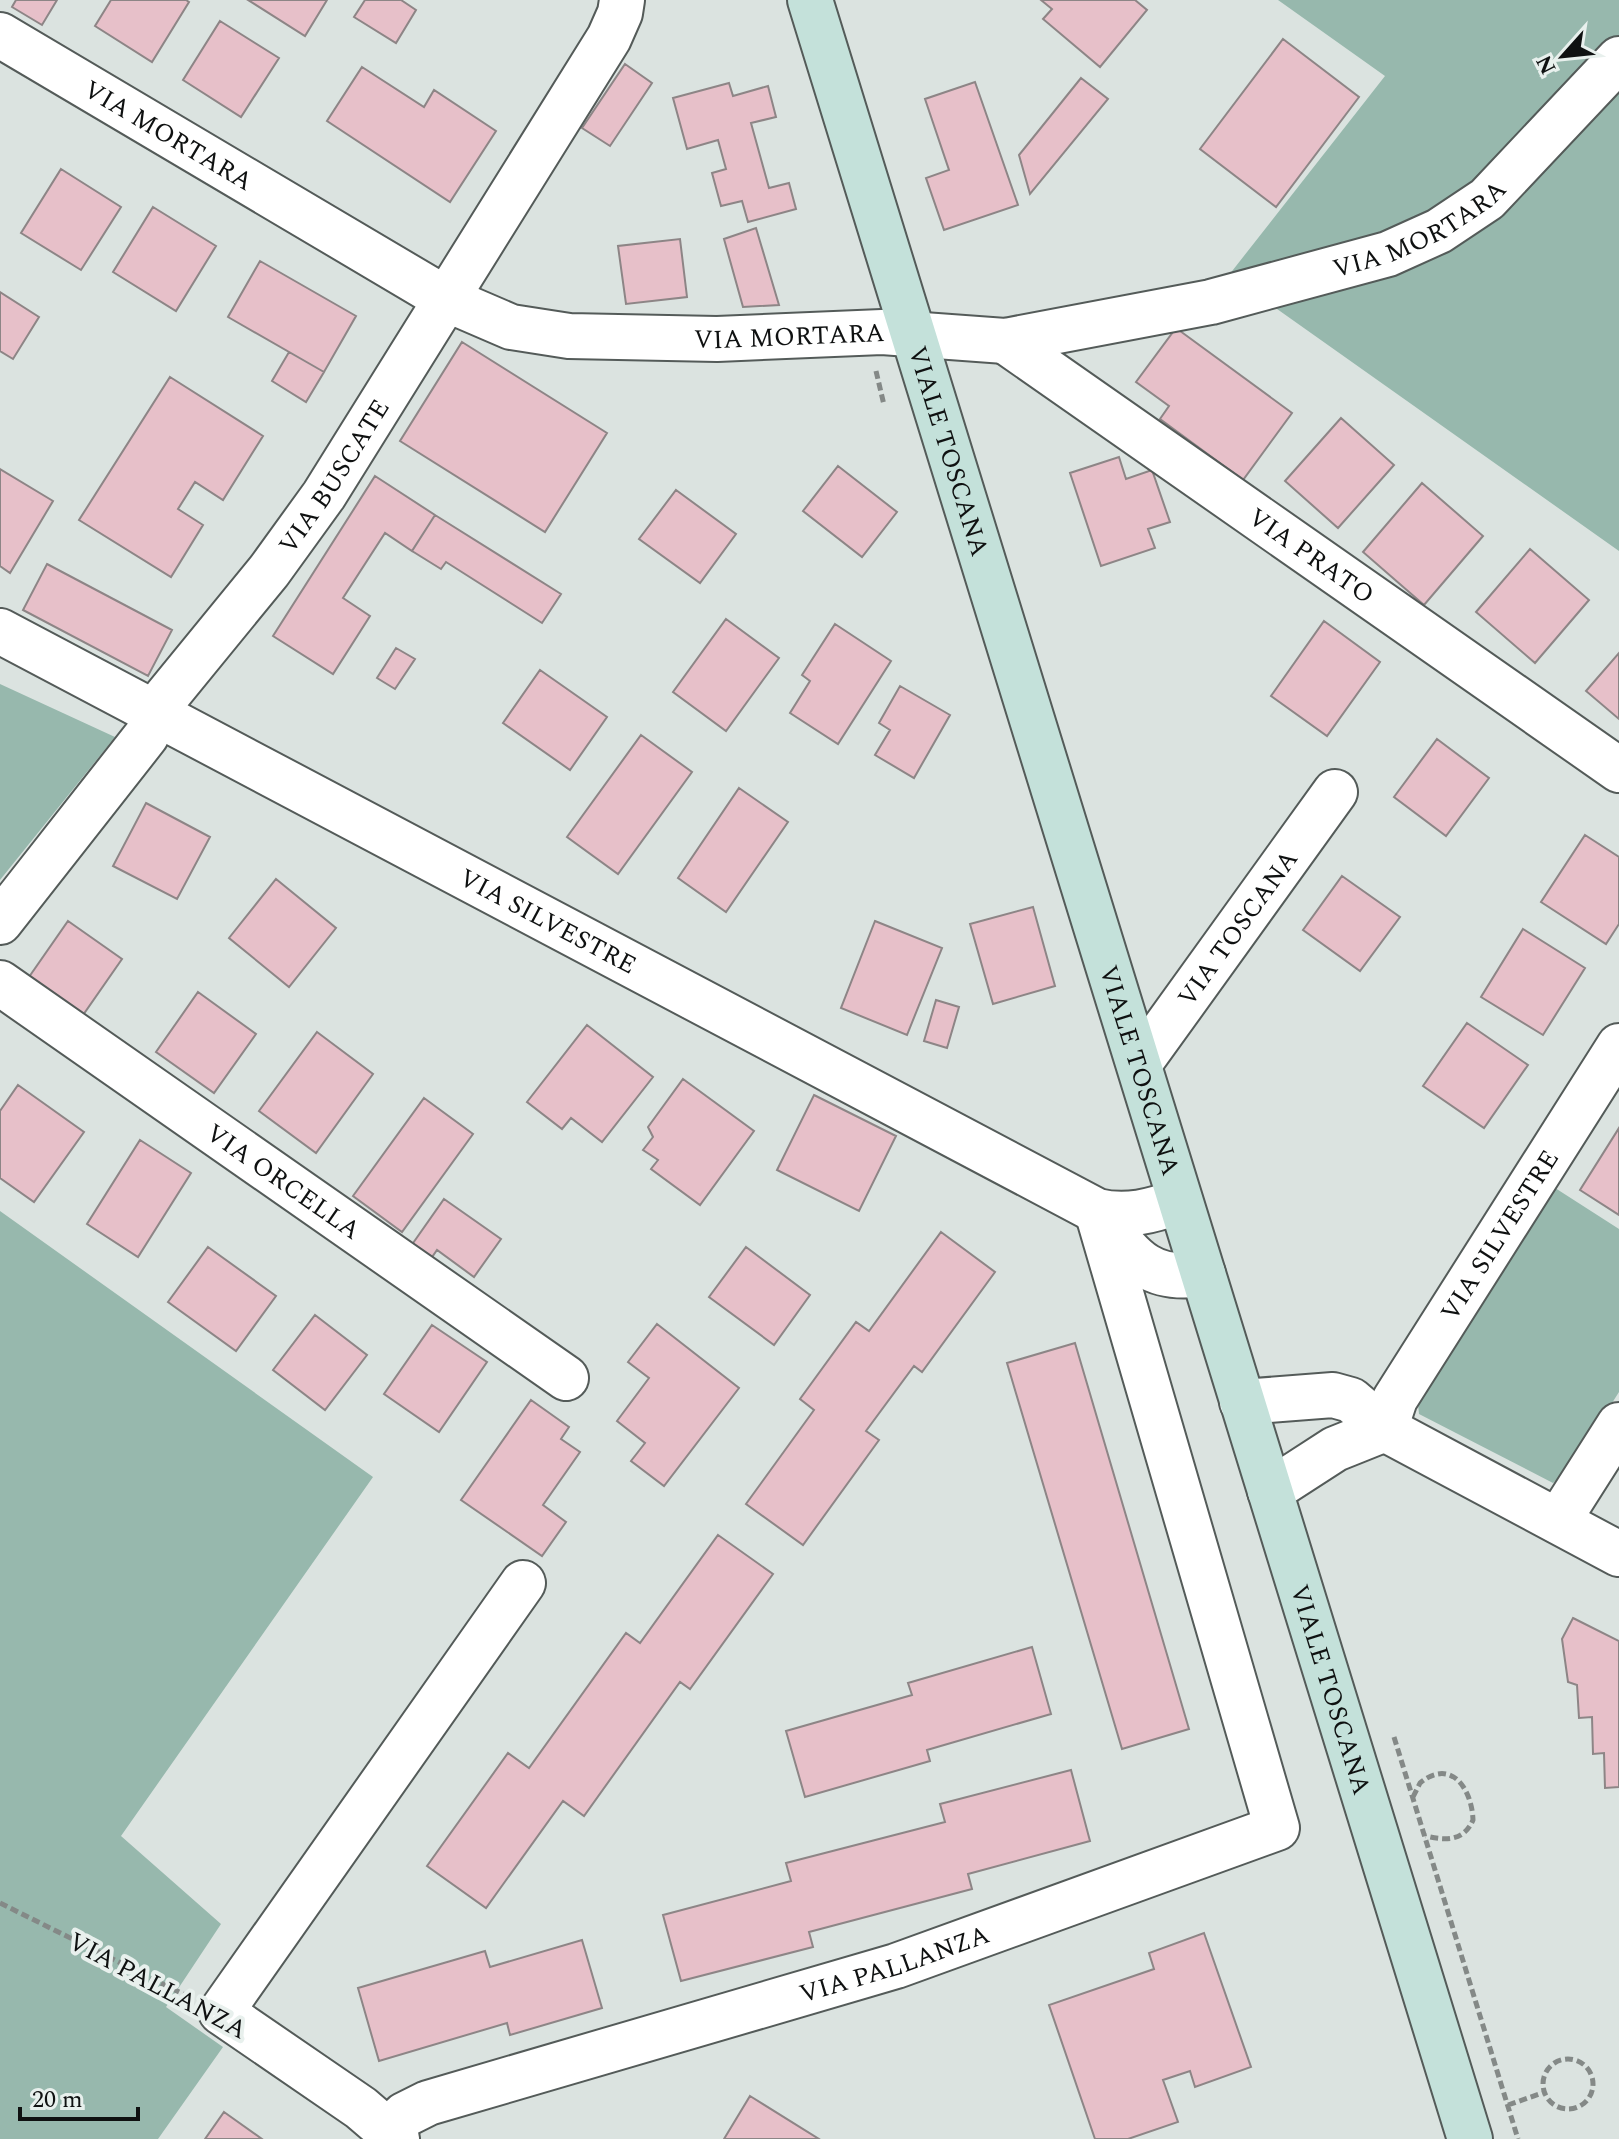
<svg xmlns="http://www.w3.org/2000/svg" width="1619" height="2139" viewBox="0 0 1619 2139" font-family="Spectral,serif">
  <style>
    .green { fill: #97b8ad }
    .building { fill: #e7c0c9; stroke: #8d8586; stroke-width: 2 }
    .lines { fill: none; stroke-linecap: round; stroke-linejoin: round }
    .street-casing { stroke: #545b59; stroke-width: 48 }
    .secondary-casing { stroke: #545b59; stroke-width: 48 }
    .path { stroke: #848987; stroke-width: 5; stroke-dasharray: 8 4; stroke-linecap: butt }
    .street { stroke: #fff; stroke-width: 44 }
    .secondary { stroke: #c4e1da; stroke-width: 44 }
    .labels { text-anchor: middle; stroke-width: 8; stroke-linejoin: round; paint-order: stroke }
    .street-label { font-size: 26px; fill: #0f1111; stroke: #e8f0ed }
  </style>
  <rect width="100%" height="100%" fill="#dbe3e0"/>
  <path class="green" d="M1278,0h341v551l-390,-276 156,-199z
    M0,684l115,53 -115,143z
    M1552,1186l67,43v163l-49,77 -17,14 -134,-69 -2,-20z
    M0,1211l373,266 -252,359 100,88 -55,83 57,40 -65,92h-158z"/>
  <path class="building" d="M16,0h41l-15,25 -30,-18z
    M111,0h75l3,2 -37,60 -57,-36z
    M248,0h79l-22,36z
    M365,0h36l15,10 -20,33 -42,-26z
    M1041,0h94l12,10 -47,57 -57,-48 9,-10z
    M220,21l59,37 -38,59 -58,-37z
    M1283,39l76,58 -83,110 -76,-58z
    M625,64l27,19 -42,63 -28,-18z
    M362,67l62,40 10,-17 62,41 -46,71 -123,-81z
    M1081,78l27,21 -78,95 -11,-39z
    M975,82l43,123 -74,25 -18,-52 23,-8 -24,-71z
    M729,83l4,13 35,-10 8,31 -25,6 18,65 20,-5 7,26 -48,13 -6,-21 -21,5 -9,-33 14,-4 -8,-29 -31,9 -14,-51z
    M61,169l60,38 -40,63 -60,-37z
    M153,207l63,39 -40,65 -63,-39z
    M756,228l23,77 -36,2 -19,-68z
    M680,239l7,58 -61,7 -8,-58z
    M260,261l96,55 -32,56 -96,-55z
    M0,292l39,25 -26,42 -13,-8z
    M1176,328l116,85 -49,67 -83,-61 9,-13 -33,-24z
    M462,342l145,91 -62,99 -145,-91z
    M289,352l35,20 -18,30 -34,-21z
    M170,377l93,59 -40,64 -28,-18 -17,27 25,16 -32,52 -92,-57z
    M1341,418l53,47 -56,63 -53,-47z
    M1119,457l7,22 26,-9 18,52 -22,7 7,19 -54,18 -31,-93z
    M838,466l59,46 -35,45 -59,-46z
    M0,469l53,32 -43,72 -10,-7z
    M375,476l60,39 -23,36 -27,-18 -42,65 27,18 -37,58 -60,-38z
    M1422,483l61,53 -59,69 -61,-53z
    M676,490l60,44 -36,49 -61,-44z
    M435,515l126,79 -19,29 -96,-61 -5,7 -29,-18z
    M1530,549l59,51 -54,63 -59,-51z
    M47,564l125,66 -24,46 -125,-66z
    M726,619l53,39 -53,73 -53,-39z
    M1324,621l56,41 -53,74 -56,-40z
    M835,624l56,37 -53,83 -48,-31 20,-32 -8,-6z
    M396,648l19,11 -20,30 -18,-11z
    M1619,653v66l-33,-28z
    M540,670l67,47 -37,53 -67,-47z
    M900,686l50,29 -36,63 -39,-23 15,-25 -11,-7z
    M641,735l51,37 -74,102 -51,-37z
    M1437,739l52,39 -43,58 -52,-39z
    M739,788l49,34 -62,90 -48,-34z
    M146,803l64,34 -33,62 -64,-33z
    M1585,835l34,22v67l-13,20 -65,-42z
    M1342,876l58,41 -40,54 -57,-41z
    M276,879l60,49 -47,59 -60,-49z
    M1033,907l22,79 -62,18 -23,-80z
    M68,921l54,38 -39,56 -54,-38z
    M875,921l67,27 -35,87 -66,-27z
    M1523,929l62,39 -42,67 -62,-38z
    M198,992l58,42 -42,59 -58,-41z
    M936,1000l23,7 -12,41 -23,-7z
    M1467,1023l61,42 -44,63 -61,-42z
    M587,1025l66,52 -51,65 -31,-24 -9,11 -35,-27z
    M317,1032l56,42 -57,79 -57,-42z
    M683,1079l71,52 -54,74 -49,-36 7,-9 -15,-10 10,-13 -5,-10z
    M18,1085l66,47 -50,70 -34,-24v-67z
    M814,1095l82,41 -37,75 -82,-41z
    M424,1098l49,36 -71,98 -49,-36z
    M1619,1128v87l-39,-25z
    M140,1140l51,33 -53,84 -51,-33z
    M444,1199l57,40 -27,38 -37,-27 -7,10 -19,-14z
    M941,1232l54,40 -73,100 -8,-6 -48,65 13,9 -76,105 -57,-41 68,-94 -14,-11 56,-77 13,9z
    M208,1247l68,49 -40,55 -68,-49z
    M746,1247l64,48 -36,50 -65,-48z
    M315,1315l52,40 -42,55 -52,-40z
    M657,1324l82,64 -75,98 -33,-25 14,-18 -28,-22 32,-43 -21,-16z
    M432,1325l55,37 -48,70 -55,-38z
    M1075,1343l114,386 -67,20 -115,-386z
    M531,1400l38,27 -8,12 19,13 -37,53 23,17 -24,34 -81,-56z
    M718,1535l55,39 -83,115 -10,-7 -96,134 -21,-15 -77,107 -59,-42 81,-113 21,15 97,-135 14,10z
    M1573,1618l46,23v146l-14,1 -1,-35 -11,1 -1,-37 -13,1 -2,-33 -9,-3 -6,-43z
    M1032,1647l19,67 -124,36 3,11 -125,36 -19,-66 126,-36 -4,-12z
    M1071,1770l19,71 -122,33 4,15 -163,43 4,15 -132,34 -18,-66 128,-34 -5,-18 159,-41 -5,-18z
    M1204,1933l47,134 -56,20 -5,-16 -27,9 15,42 -50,17h-33l-46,-134 105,-36 -5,-16z
    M582,1940l20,68 -92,27 -3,-12 -128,38 -21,-73 127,-37 5,16z
    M750,2096l69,43h-95z
    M224,2112l38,27h-57z"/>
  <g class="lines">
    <g class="street-casing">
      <g id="street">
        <path id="s1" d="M0,35l446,264 65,28 58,9 148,3 165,-7 123,9 206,-39 177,-48 51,-23 48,-32 132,-140"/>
        <path id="s2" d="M1005,341l614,429"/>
        <path id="s3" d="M0,631l1097,580c30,7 55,0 83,-10"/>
        <path id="s4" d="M0,922l146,-186 20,-39 103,-126 55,-76 285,-457 11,-25 2,-13"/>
        <path id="s5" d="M0,983l566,395"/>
        <path id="s6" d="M1139,1064l196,-272"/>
        <path d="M1106,1223c28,38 46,59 97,51"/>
        <path d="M1242,1402l91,-7 18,5 34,29 234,125"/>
        <path id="s7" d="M1385,1429l10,-30 224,-353"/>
        <path d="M1270,1491l65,-42 50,-20"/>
        <path d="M1558,1521l61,-96"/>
        <path id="s8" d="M389,2132l15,-17 24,-12 468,-137 381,-138 -180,-617"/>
        <path d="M397,2139l-36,-31 -140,-96 302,-429"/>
      </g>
    </g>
    <g class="secondary-casing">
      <g id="secondary">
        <path id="s9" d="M810,0l660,2139"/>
      </g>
    </g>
    <path class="path" d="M876,371l8,34
      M1394,1737l124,402
      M1413,1797l7,-14c32,-26 52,7 53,37 -9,21 -27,21 -47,16
      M0,1903l185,92
      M1543 2084a25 25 0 1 1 50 0a25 25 0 1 1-50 0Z
      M1508,2105l37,-13"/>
    <use href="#street" class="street"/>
    <use href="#secondary" class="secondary"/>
  </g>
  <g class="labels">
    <g class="street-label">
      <text dy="9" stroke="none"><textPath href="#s1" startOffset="196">VIA MORTARA</textPath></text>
      <text dy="9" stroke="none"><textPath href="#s1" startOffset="1516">VIA MORTARA</textPath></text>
      <text dy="9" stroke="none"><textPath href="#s1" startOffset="868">VIA MORTARA</textPath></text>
      <text dy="9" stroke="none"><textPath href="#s9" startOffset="472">VIALE TOSCANA</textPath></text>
      <text dy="9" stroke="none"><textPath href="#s4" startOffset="558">VIA BUSCATE</textPath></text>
      <text dy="9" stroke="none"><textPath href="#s2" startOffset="374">VIA PRATO</textPath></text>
      <text dy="9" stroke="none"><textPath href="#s3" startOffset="620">VIA SILVESTRE</textPath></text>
      <text dy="9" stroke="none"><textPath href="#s6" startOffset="168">VIA TOSCANA</textPath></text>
      <text dy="9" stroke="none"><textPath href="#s9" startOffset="1120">VIALE TOSCANA</textPath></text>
      <text dy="9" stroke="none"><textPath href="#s5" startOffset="346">VIA ORCELLA</textPath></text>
      <text dy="9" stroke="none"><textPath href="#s7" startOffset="226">VIA SILVESTRE</textPath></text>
      <text dy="9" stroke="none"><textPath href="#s9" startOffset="1768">VIALE TOSCANA</textPath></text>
      <text dy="9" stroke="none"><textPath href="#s8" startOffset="536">VIA PALLANZA</textPath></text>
      <text transform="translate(158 1985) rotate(28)" y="9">VIA PALLANZA</text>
    </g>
  </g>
  <g transform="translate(1563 56) rotate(243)" stroke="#e8f0ed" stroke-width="6" paint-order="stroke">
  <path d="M0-6L14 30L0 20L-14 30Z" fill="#0f1111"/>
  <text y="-12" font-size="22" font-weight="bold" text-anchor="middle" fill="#0f1111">N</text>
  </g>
  <path d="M20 2107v12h118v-12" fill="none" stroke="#0f1111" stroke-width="4"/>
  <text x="32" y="2107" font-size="24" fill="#0f1111" stroke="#e8f0ed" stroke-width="6" paint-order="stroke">20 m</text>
</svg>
